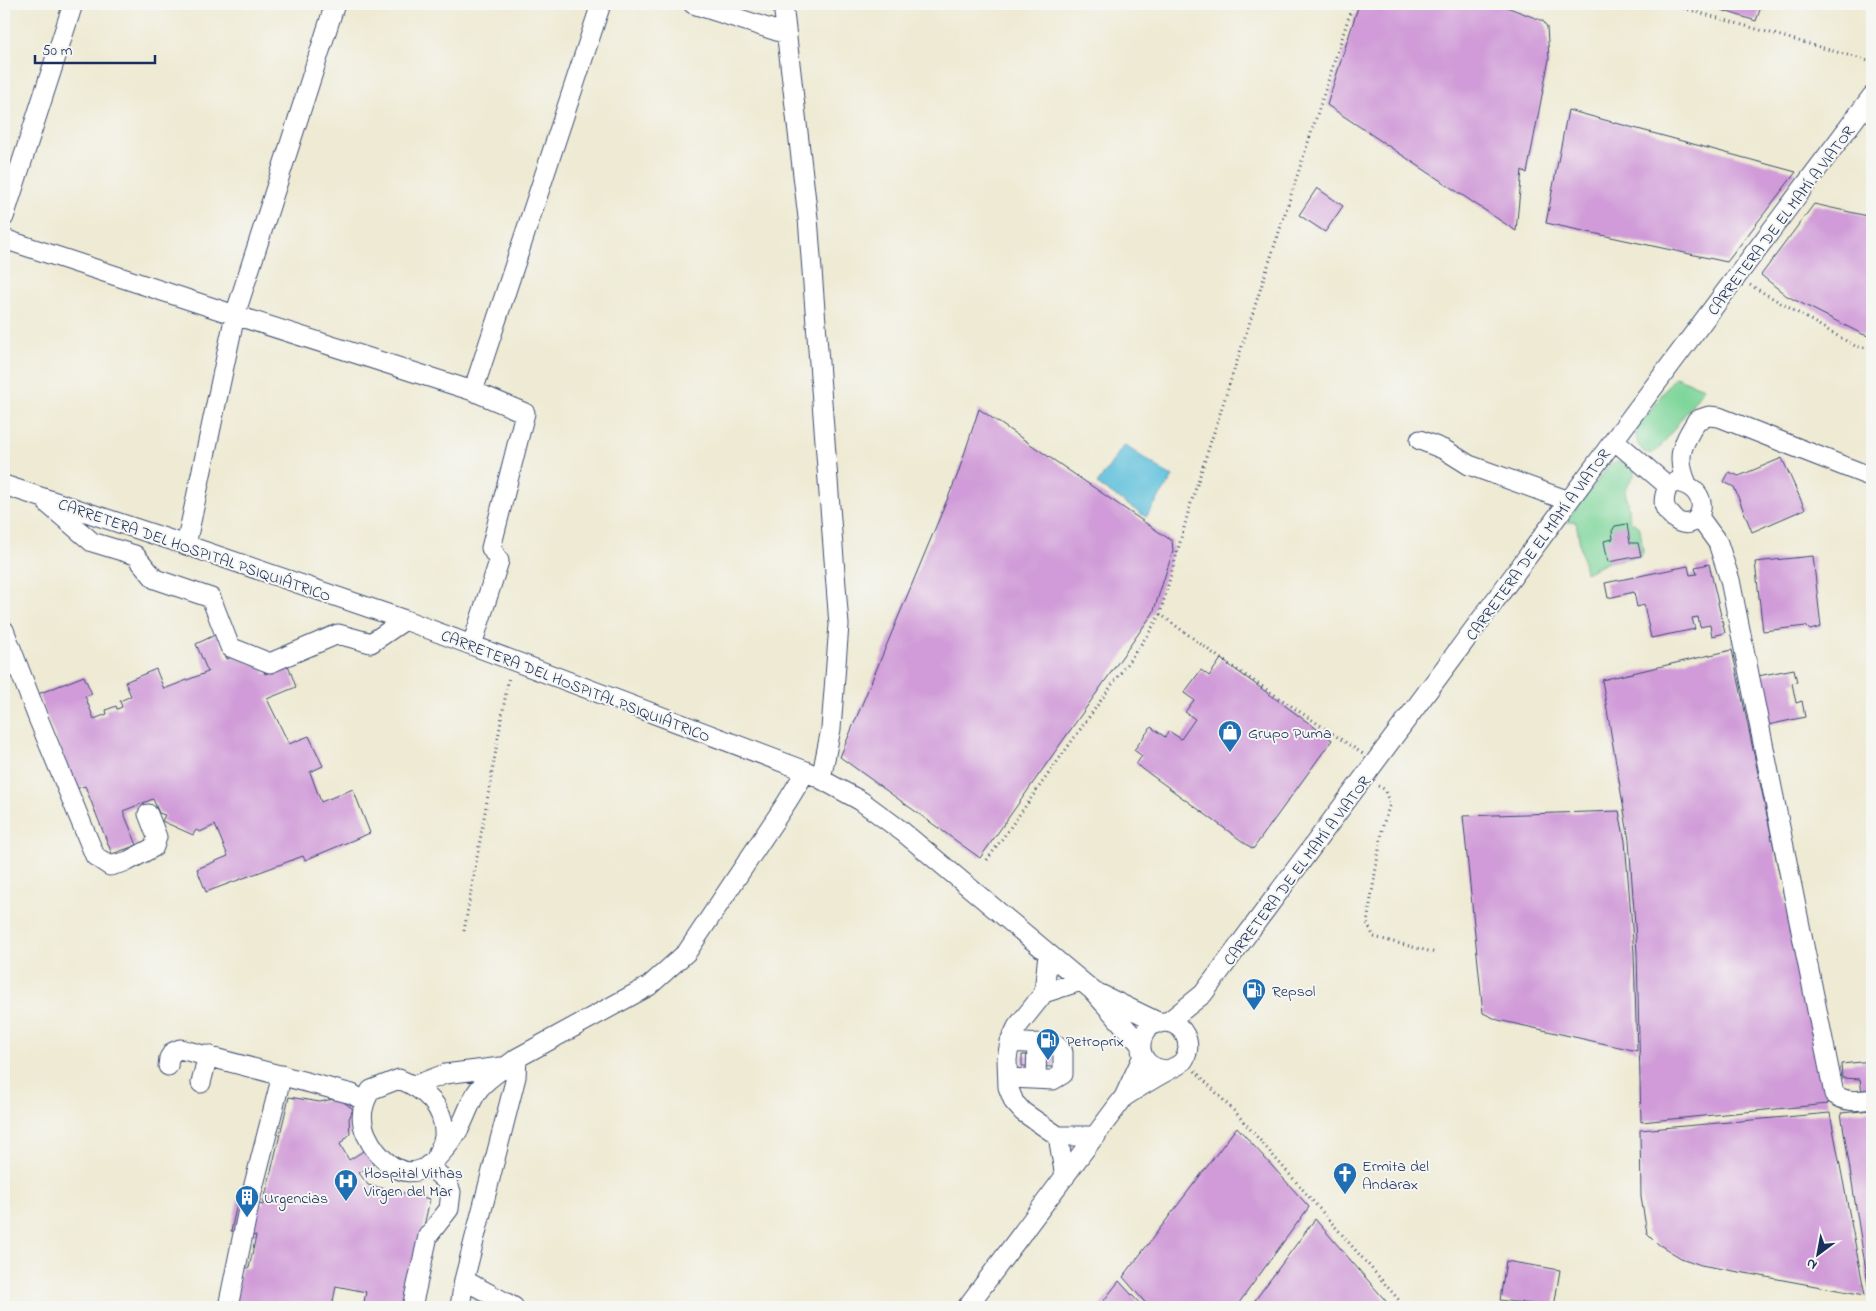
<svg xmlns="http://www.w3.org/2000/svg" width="1876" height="1311" viewBox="0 0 1876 1311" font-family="'Indie Flower',sans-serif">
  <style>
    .green { fill: #7fd69b; stroke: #4d827c }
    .water { fill: #5dc0dc; stroke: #3c789d }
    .building { fill: #d09bd8 }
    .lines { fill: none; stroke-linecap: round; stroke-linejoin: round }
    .minor-casing { stroke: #3b4b70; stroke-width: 21 }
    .path { stroke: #3b4b70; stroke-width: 3; stroke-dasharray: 1 4; stroke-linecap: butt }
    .minor { stroke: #fff; stroke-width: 19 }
    .labels { text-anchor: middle; stroke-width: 4; stroke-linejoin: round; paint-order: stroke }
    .street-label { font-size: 16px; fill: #1b2f5e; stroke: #f6f6f2 }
    .poi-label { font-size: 16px; fill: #1b2f5e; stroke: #f6f6f2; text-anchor: start }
  </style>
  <rect width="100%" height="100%" fill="#f6f6f2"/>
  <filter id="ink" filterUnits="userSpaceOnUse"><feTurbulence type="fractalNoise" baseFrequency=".02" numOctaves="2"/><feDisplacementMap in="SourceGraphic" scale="10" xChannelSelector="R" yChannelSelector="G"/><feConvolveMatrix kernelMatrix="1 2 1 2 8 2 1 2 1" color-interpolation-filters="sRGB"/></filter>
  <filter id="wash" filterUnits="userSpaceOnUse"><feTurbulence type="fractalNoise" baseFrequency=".0096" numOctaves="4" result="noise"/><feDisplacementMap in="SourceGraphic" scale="20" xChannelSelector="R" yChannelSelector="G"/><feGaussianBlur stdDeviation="1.12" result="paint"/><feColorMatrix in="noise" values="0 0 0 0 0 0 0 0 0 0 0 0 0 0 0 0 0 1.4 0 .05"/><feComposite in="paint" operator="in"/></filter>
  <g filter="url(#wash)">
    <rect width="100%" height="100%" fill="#eeead3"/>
    <path class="green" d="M1675,377l29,11 -45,61 -8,5 -7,-2 -6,-7 -3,-14z
      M1617,462h8l9,8v6l-9,13 5,31 10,8 3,23 -2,5 -33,6 -23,11 -9,-51h-10l43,-57z"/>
    <path class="water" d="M1124,445l49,32 -27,40 -49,-33z"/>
    <g id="blocks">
      <path class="building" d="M1359,4h140l44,17 4,6 2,32 -22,114 -5,-3 -6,61 -189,-126z
        M1703,4h59l-6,17z
        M1568,110l228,62 -69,90 -181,-39z
        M1317,188l26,18 -18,26 -26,-17z
        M1814,204l58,13v120l-10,-3 -75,-38 -26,-21z
        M979,409l193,132 1,10 -20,62 -173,245 -140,-101 117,-281z
        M1782,458l23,51 -53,23 -18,-45 -10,-5 5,-10 10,4z
        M1627,524l3,19h8l3,13 -33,6 -4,-21 9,-2 -1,-8 3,-5z
        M1813,556l8,71 -11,3 -4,-4 -43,5 -8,-69z
        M1709,564l16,69 -13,3 -2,-11 -10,2 -2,-10 -6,1 3,11 -44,9 -7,-33 -7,2 -3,-15 -26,6 -3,-15 83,-17 2,9 7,-1 -2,-7z
        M217,634l10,25 7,-3 29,12 2,6 23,-9 8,22 -29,12 22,45 20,-8 14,30 -13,6 11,30 32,-13 17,44 -65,27 -2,-4 -97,36 -9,-23 31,-13 -13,-31 -15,7 -4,-2 -3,5 -31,-14 3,-6 -6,-2 -6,-14 -30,12 14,34 -25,9 -27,-68 -9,3 -38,-95 46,-18 8,18 -7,2 9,23 13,-5 -1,-4 10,-4 1,3 5,-2 -2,-6 11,-5 -6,-14 31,-13 8,20 44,-17 -12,-28z
        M1732,650l96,454 -187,18 -4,-169 -8,-113 -27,-160z
        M1221,659l111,81 -79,109 -117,-85 6,-8 -8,-6 17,-23 14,10 4,-6 12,8 14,-20 -10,-7 9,-12 -10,-7 17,-23 8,6z
        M1794,669l3,13 -5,1 4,20 6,-2 3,16 -37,8 -10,-49z
        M1619,811l6,30 9,112 3,98 -139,-31 -15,-7 -20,-197z
        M1022,1055h33l-1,12 -32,-1z
        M1872,1061v31l-10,1 -2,-14 -18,-1 -1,-14z
        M289,1097l31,5 18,-4 15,11 -4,10 1,15 -10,10 9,16 16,-10 9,14 -15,9 9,12 62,14 -24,108h-43l3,-15 -30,-6 -4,21h-91l-8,-2 9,-38 7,1 7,-32 -25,-5 7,-32 25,6z
        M1872,1110v186h-2l-29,-183z
        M1830,1113l35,182 -164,-30 -20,-7 -23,-14 -11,-11 -6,-36 -1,-67z
        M1237,1127l72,80 -73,100h-87l-26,-30z
        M1315,1219l76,88h-141z
        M1506,1261l54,9 -6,37 -54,-7z
        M1119,1281l24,26h-44z"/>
    </g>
  </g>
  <g filter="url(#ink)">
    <use href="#blocks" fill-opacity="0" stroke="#3b4b70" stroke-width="1"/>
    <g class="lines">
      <g class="minor-casing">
        <path id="minor" d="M693,4l93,30
          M783,4l25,214 31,407 -8,104 -10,50
          M4,217l69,-213
          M4,239l231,76 238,76 52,22 -34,135 8,13 -27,84
          M473,391l128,-387
          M1420,440l25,10 24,15 100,36
          M1614,440l54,46
          M1676,482c39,7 27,50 3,40 -3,-1 -6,-5 -9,-8 -9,-7 -6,-18 -2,-28z
          M1687,484c-12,-28 -5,-39 10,-64l12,-4 10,1 150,59
          M4,485l182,60 219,75 401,151 55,30 42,31 189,158 48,54
          M48,504l44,38 43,13 20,24 56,19 19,49 40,16 68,-29 33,9 34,-23
          M1699,517l19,26 12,37 104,514c12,9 24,7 38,5
          M186,545l49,-230 100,-311
          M4,630l34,88 57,138 15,10 18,-5 26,-14 3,-10 -9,-23
          M1048,953l-4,40 -27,34 -7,15 -3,17 1,28 6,15 9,10 35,24h38
          M1044,993l37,-12
          M1100,994l60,29
          M1168,1022l35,-28 411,-554 258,-344
          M168,1066l1,-8 4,-6 7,-3 172,45 13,8
          M1008,1078l45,2 10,-6v-22l-7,-7 -46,-3
          M1036,1079l1,-36
          M201,1083l7,-28
          M416,1085l29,-11 56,-7
          M1124,1097c14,-9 28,-18 43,-26 6,-4 12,-5 16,-10 6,-8 6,-18 2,-26 -3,-6 -8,-10 -14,-12 -34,-9 -45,47 -2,47
          M1058,1136l7,41
          M437,1156c2,-6 6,-13 7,-19 2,-30 -20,-48 -45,-58l-28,11c-9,14 -12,28 -5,44 10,22 35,50 62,32 6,-4 22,-22 26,-29 11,-14 14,-34 25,-48 10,-13 25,-20 38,-31l132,-72 38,-34 100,-150 19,-31
          M464,1280l50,27
          M230,1307l-1,-5 21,-102 32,-125
          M412,1307l16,-71 21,-27 2,-17 -4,-10 -19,-17
          M460,1307l4,-27 52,-203 1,-19
          M967,1307l157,-210 19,-41"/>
      </g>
      <path class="path" d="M1669,4l203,58
        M1750,285l105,61 17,3
        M1160,614l61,45 142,95
        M1378,786l6,3 6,15 -7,21 -16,98 7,14 62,16
        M987,860l162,-227 11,-19 30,-108 163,-502
        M464,931l45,-255
        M1195,1071l42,43 168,193"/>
      <use href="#minor" class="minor"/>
    </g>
  </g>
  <defs>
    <g id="shop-pin" transform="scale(1.25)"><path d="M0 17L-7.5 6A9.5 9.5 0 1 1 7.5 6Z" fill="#1f6fb2" stroke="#f6f6f2"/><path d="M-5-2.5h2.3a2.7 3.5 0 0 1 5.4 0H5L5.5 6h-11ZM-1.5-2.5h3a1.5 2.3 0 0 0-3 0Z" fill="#fff"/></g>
    <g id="fuel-pin" transform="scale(1.25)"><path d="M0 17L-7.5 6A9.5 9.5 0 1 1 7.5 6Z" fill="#1f6fb2" stroke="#f6f6f2"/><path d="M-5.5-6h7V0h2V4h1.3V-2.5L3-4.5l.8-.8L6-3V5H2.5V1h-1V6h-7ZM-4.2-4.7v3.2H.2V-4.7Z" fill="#fff"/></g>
    <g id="church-pin" transform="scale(1.25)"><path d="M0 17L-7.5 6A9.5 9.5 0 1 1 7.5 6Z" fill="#1f6fb2" stroke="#f6f6f2"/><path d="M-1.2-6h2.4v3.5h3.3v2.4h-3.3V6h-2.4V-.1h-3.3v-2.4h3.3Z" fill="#fff"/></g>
    <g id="hospital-pin" transform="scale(1.25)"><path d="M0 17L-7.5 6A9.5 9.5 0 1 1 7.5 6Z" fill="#1f6fb2" stroke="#f6f6f2"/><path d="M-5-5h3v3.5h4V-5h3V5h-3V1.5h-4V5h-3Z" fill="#fff"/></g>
    <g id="building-pin" transform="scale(1.25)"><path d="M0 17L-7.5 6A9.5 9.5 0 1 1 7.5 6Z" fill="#1f6fb2" stroke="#f6f6f2"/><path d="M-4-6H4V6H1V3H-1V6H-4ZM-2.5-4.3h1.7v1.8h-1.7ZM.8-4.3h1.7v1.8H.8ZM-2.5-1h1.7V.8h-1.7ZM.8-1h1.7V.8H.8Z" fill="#fff"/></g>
  </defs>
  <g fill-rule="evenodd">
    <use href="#shop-pin" x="1230" y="732"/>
    <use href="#fuel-pin" x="1254" y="990"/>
    <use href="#fuel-pin" x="1048" y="1040"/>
    <use href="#church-pin" x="1345" y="1174"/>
    <use href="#hospital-pin" x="346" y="1181"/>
    <use href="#building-pin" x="247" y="1197"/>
  </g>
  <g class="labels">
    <g class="street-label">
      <text transform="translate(1780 220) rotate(-53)" y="6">CARRETERA DE EL MAMÍ A VIATOR</text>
      <text transform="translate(1537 544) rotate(-54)" y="6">CARRETERA DE EL MAMÍ A VIATOR</text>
      <text transform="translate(195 549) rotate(19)" y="6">CARRETERA DEL HOSPITAL PSIQUIÁTRICO</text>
      <text transform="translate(576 685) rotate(21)" y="6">CARRETERA DEL HOSPITAL PSIQUIÁTRICO</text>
      <text transform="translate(1296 870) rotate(-53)" y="6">CARRETERA DE EL MAMÍ A VIATOR</text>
    </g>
    <g class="poi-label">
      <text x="1248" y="738">Grupo Puma</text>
      <text x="1272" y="996">Repsol</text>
      <text x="1066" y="1046">Petroprix</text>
      <text x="1362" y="1171">Ermita del<tspan x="1362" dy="18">Andarax</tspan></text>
      <text x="364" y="1178">Hospital Vithas<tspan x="364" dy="18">Virgen del Mar</tspan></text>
      <text x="264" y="1203">Urgencias</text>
    </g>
  </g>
  <rect width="1876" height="1311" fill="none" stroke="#f6f6f2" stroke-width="20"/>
  <g transform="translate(1818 1254) rotate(212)" stroke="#f6f6f2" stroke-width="4" paint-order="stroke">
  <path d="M0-4L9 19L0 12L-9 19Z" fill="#1b2f5e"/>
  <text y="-8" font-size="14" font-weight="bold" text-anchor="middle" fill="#1b2f5e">N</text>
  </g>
  <path d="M35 55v8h120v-8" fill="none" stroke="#1b2f5e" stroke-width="2.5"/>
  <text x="42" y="55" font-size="15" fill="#1b2f5e" stroke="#f6f6f2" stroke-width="4" paint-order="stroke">50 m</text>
</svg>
